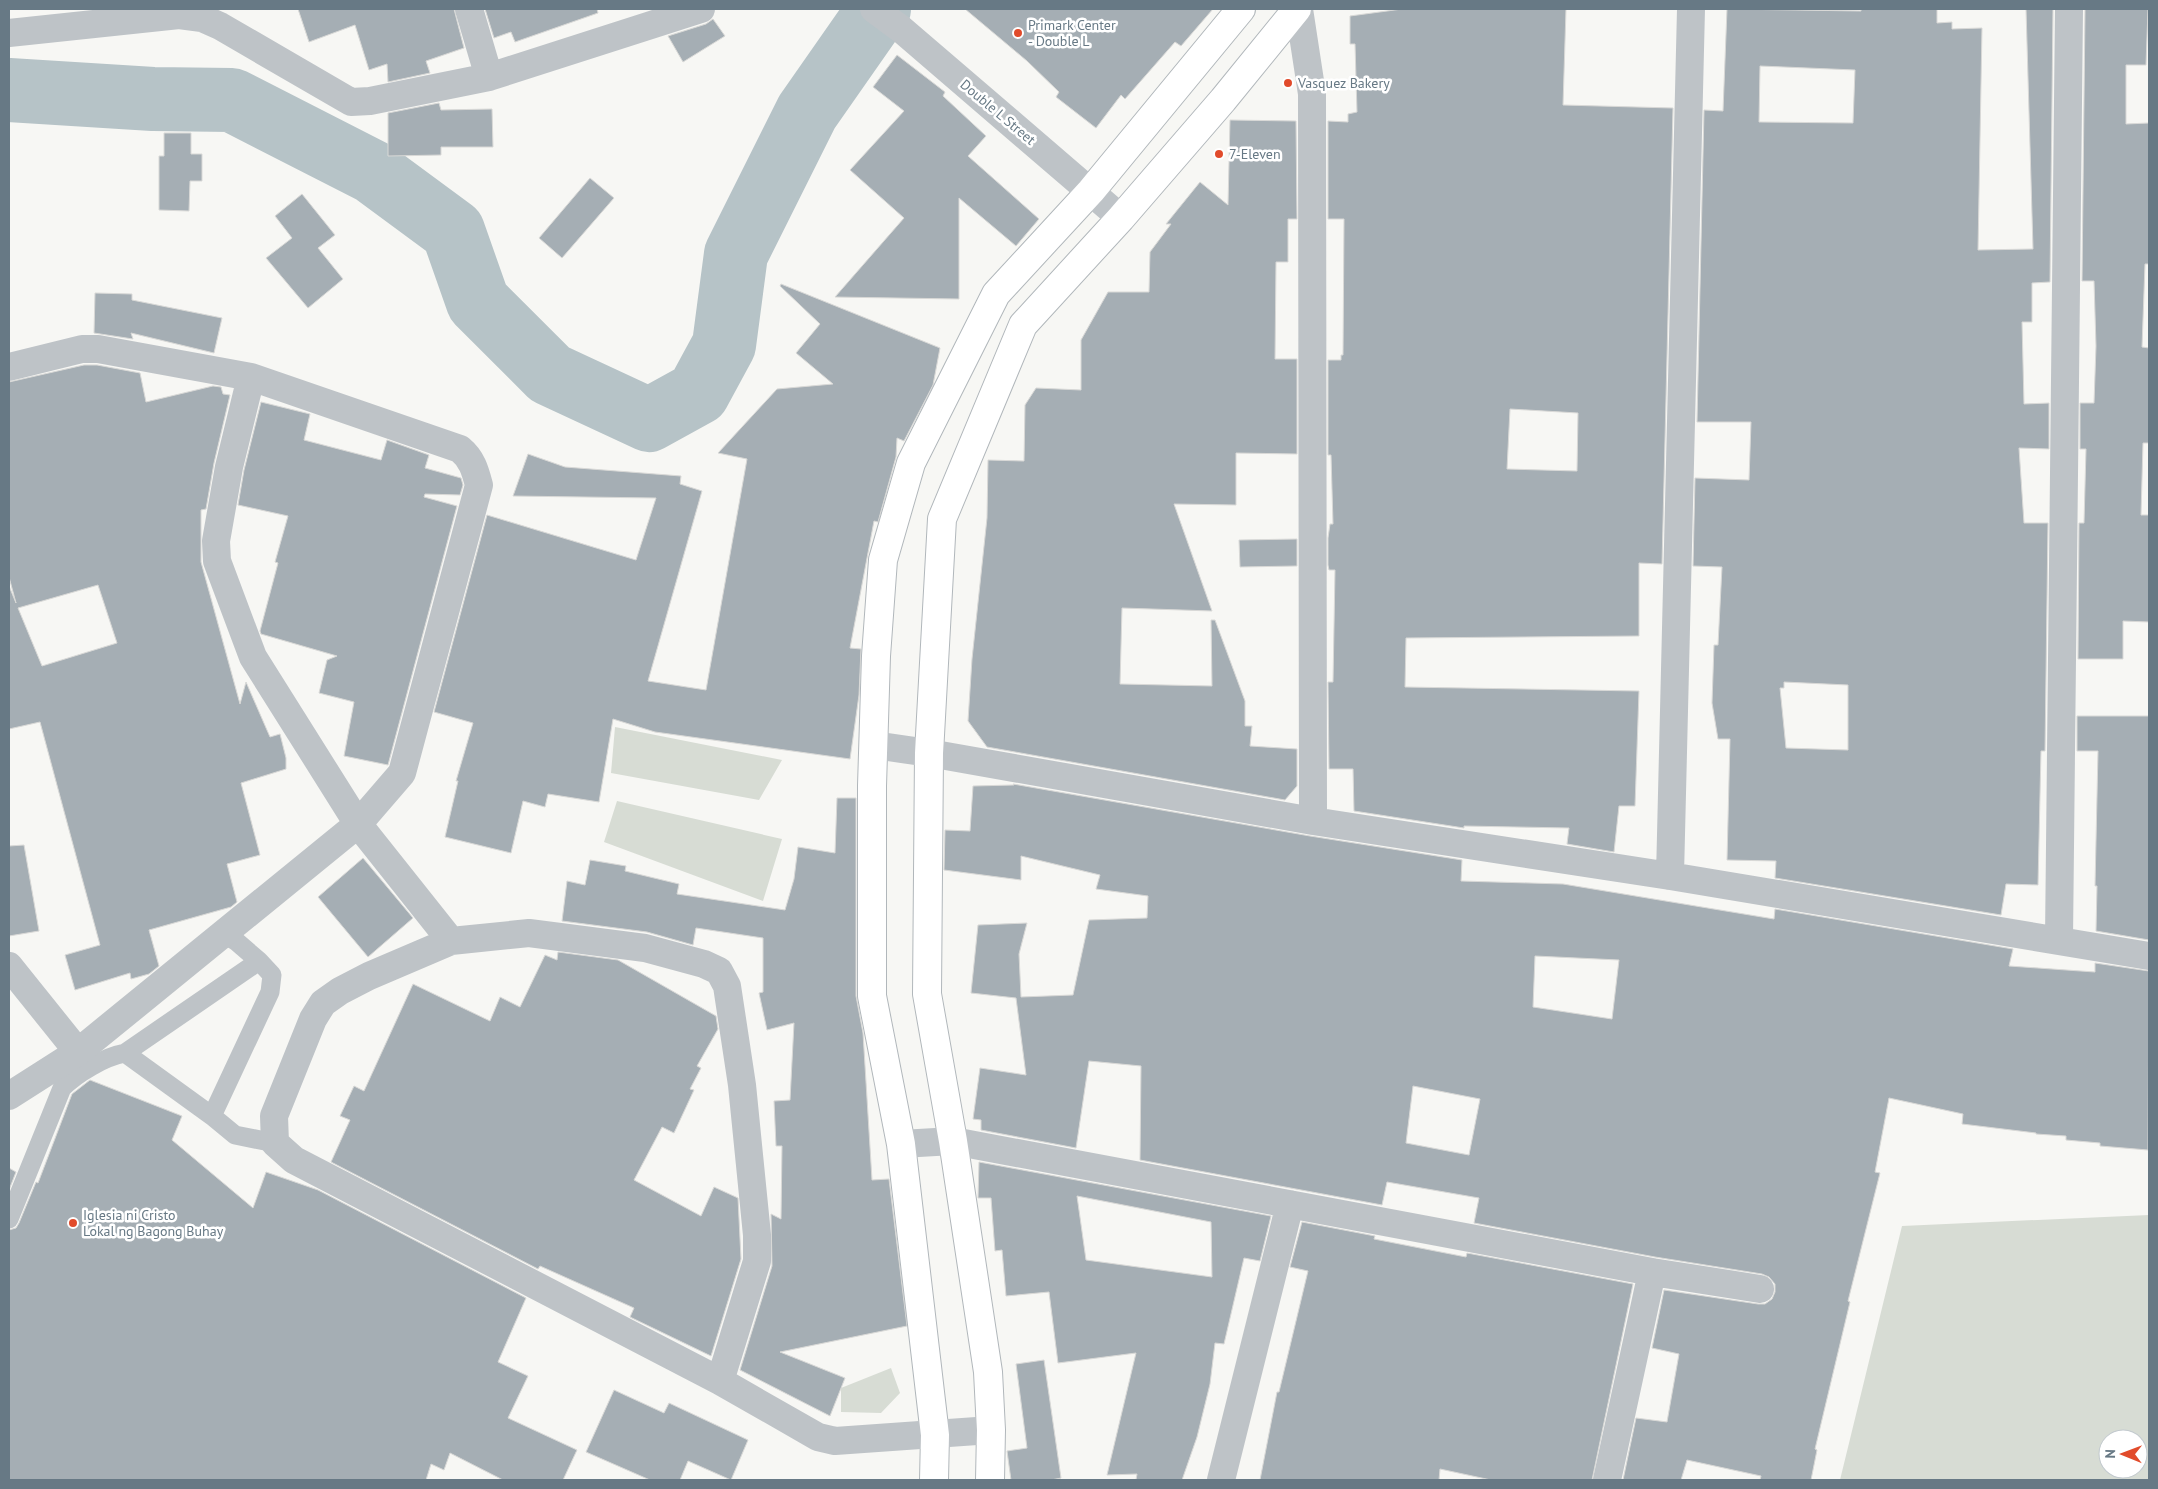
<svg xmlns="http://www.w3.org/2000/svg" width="2158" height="1489" viewBox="0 0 2158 1489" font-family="'PT Sans',sans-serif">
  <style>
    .green { fill: #d7dcd4; fill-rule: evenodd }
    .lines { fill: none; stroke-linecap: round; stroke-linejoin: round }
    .river { stroke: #b6c3c7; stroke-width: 64 }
    .building { fill: #a5aeb4; stroke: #d9d9d7; fill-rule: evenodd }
    .secondary-casing { stroke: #b1b7bb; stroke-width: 30 }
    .lane { stroke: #bec3c7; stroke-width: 19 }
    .street { stroke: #bec3c7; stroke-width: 28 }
    .secondary { stroke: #fff; stroke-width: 28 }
    .poi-dot { fill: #e14b2b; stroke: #fff; stroke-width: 2 }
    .labels { text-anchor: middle; stroke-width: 5; stroke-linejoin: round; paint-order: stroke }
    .poi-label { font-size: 14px; fill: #677985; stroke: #fff; text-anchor: start }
    .street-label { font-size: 14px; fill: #677985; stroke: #fff }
  </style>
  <rect width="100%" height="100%" fill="#f7f7f4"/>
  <path class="green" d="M615,727l167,33 -23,40 -148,-27z
    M617,801l165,38 -19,62 -159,-59z
    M2149,1215v265h-309l62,-254zM2108,1439h30v30h-30z
    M891,1368l9,25 -19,20 -40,-1v-24z"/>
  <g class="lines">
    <path class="river" d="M9,90l144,9 79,1 141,72 80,59 25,71 72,72 99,46 49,-27 26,-48 12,-91 71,-142 72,-103"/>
  </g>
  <path class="building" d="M298,9h156l10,39 -38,13 4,12 -42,9 -1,-18 -18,6 -14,-45 -46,17z
    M485,9h112l1,4 -83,29 -4,-10 -17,6z
    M965,9h248l-32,37 -6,-4 -50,57 -4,-4 -25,33 -40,-31 3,-5 -32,-31z
    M1402,9h164l-3,96 110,3 -11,456 -23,-1v73l-233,2 -1,49 234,4 -4,115h-16l-5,46 -47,-8 2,-16 -105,-2v2l-110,-17 -1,-42h-24l-1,-87h5l2,-112h-6l-1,-5v-27l2,-14h3l-2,-69h-3v-95h13v-5h2l1,-136h-16v-98l20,1v-8l9,-2 -2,-68h-5v-28zM1510,409l68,4 -1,58 -70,-2z
    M1727,9l134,2v-2h76v14l15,-1v7l30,-1 -4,222 55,-1 -7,-240h27l-3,273 -18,1v39h-10l2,82 25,-1v46l-30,-1 5,75h24l-3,228h-4l-3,134 -32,-1 -5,31 -226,-37 1,-17 -49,-1 3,-121h-12l-6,-36 2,-58h4l4,-78 -29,-1 2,-88 54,2 2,-58h-54l7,-312 19,1zM1760,66l95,4 -2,53 -94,-1zM1784,682l64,3v65l-62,-2 -6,-60h4z
    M2085,9h63l-2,56h-20v59l23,-1v141h-4l-3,83 7,1v95h-6l-2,72h8v107l-26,-1v38h-45l1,-136h5l2,-74h-6v-46h14l2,-57 -2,-65h-12z
    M713,19l12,17 -42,26 -15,-26 38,-12z
    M897,55l48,37 -2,4 43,40 -18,20 71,63 -23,27 -57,-48v101l-124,-2 69,-79 -54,-48 54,-59 -31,-24z
    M439,103l2,7 51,-1 1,38h-52v8l-53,1v-43z
    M1230,120l66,1 1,98h-9v43h-12l-1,97h22v95l-61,-1v52l-62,-1 38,107 -90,-3 -2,76 92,2 -1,-66h4l30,81v25h7l-2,20 47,3v37l-12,14 -298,-53 -19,-26 4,-62 15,-141 1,-58 36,1 1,-56 11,-17 45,2v-50l27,-48h41l1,-40 21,-28h-5l34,-42 28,23z
    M164,133h27v21h11v27h-12l-1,30 -30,-1v-54h5z
    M590,178l24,20 -52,60 -23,-20z
    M302,194l33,41 -17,13 25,31 -35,29 -42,-50 26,-20 -17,-22z
    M781,284l159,64 -7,37 -29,56 -7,-3 -1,19 -18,65 -4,-1 -24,127 11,1 -2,46 -9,64 -195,-27 -42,-13 -14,83 -51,-8 -3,13 -22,-6 -12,52 -66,-16 13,-56h-2l17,-58 -39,-11 53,-197 149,45 20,-62 -143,-2 15,-42 37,13 116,9 -1,8 22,7 -54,190 58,9 41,-231 -29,-6 59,-64 56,-5 -37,-31 24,-29 -40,-38z
    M95,293l37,1v6l90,18 -8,35 -83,-20 2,6 -39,-6z
    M84,365h13l43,8 6,29 67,-16 8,1 2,7 7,1 -16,68 -8,46 -5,1v52l39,142 6,-22 24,55 10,-3 6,24v11l-45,14 19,72 -33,9 10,38 -6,5 -82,23 10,36 -10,8 -18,5 -1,-6 -55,17 -10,-35 35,-10 -60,-223 -31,7v-143l7,17 -7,-26v-195zM98,585l19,58 -75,23 -24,-58z
    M261,402l49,12 -6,26 77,20 6,-20 42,15 -4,13 36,10 2,7 -3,10 -35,-1 -1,3 33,9 -69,259 -44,-9 10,-54 -35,-9 8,-33 10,-4 -76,-22 -1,-3 18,-68 -3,-1 13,-46 -50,-11 6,-35z
    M1297,539v27l-57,1 -1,-27z
    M2077,716h72v224l-53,-9 1,-45h-2l3,-135h-21z
    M1013,784l297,52 152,24 -1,21 102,3 211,35 1,-10 238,40 -4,17 86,6v-9l54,8 -1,179 -48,-4v-3l-34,-3v-4l-30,-2v-1l-74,-9 1,-10 -74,-16 -14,74 5,1 -32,128 2,1 -35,147 2,1 -6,30h-51l1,-4 -74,-16 -6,20h-58l13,-62 31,4 12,-68 -27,-6 12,-58 94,14h7l7,-5 3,-7v-8l-6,-7 -7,-3 -107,-17 -181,-34 5,-25 -92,-16 -5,23 -242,-45 1,-94 -52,-5 -13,87 -95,-18v-10l-8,-1 7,-51 46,7 -10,-77 -45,-5 7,-68 49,-2 -8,31 2,43 52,-2 16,-75 58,-2 1,-22 -52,-7 4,-14 -79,-19v24l-77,-10 1,-40 25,1 3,-45 41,-1zM1535,956l84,4 -7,59 -79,-12zM1413,1086l67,13 -11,56 -63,-12z
    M837,798h19v198l7,37 9,147 17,-1 18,147 -127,26 65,26 -15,38 -90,-46 32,-104 -1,-52 10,5 1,-73h-6l-2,-45 16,-1 4,-77 -27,7 -8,-37 4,-1v-54l-67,-10 -3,17 -46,-13 -85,-11 5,-40 18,4 5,-25 36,6 -1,5 54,13 -2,10 108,16 9,-31 4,-32 37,6z
    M24,845l15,86 -30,5v-90z
    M363,858l50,60 -45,39 -50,-60z
    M558,952l60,8 98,56 2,13 -21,37 4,2 -11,21 4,1 -20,43 -12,-6 -28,53 67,36 13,-29 24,11 3,61 -30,97 -81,-39 4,-9 -94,-42 -2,3 -207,-107 19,-42 -10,-4 14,-30 10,5 49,-107 77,37 10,-24 20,10 25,-52 12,5z
    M90,1080l92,36 -10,24 81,68 13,-36 52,18 208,108 -28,64 30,14 -20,42 69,32 -14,30h-60l-53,-27 -6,17 -13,-6 -5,16h-417v-250l7,-2 3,-5 17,-41 2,1 34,-89z
    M979,1162l292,54 -11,45 -16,-3 -20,86 -9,-1 -5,41 -13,53 -15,43h-46l1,-6 -30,1 29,-122 -78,10 -9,-71 -43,4 -4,-46 -7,1 -4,-53h-13zM1077,1196l134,26 1,55 -126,-17z
    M9,1168l7,4 -7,18z
    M1302,1222l73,14 -1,3 92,18 1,-4 166,31 -41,196h-101l-51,-11 -1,11h-179l17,-88h2l29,-121 -18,-4z
    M1044,1360l17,118 -10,2h-40l-4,-29 20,-3 -11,-84z
    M614,1390l50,23 5,-10 79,37 -17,40 -43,-19 -8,19h-30l-64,-28z"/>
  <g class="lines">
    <g class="secondary-casing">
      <path id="secondary" d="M934,1480l1,-45 -34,-291 -29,-148v-210l4,-130 7,-96 28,-97 85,-169 95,-103 150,-182
        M990,1480l1,-50 -3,-58 -35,-231 -26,-147 2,-241 13,-234 81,-194 98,-107 102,-118 74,-91"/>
    </g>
    <path class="lane" d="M224,934l13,8 22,19
      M125,1053l134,-92 13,14 -2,17 -58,124 23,19 40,8
      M9,1219l53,-131c15,-15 42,-31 63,-35l87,63"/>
    <path class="street" d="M469,9l20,68
      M874,9l27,20 220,189
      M1299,9l13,85 1,727
      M9,33l170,-18 23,3 18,8 131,76 19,-1 119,-24 212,-68
      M9,367l73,-18h16l153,28 209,72c12,10 15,21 19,36l-77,288 -44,51 -280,228 -69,44
      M251,377l-22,90 -13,74 1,20 36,96 105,167 93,117
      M874,745l55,8 384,68 357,55 479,80
      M1670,876l21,-867
      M2059,939l10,-930
      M9,966l69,86
      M901,1144l52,-3 699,131 108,17
      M720,1381l37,-120v-26l-15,-150 -15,-99 -8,-15 -15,-7 -59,-16 -116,-15 -78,8 -82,35 -29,15 -17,12 -10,16 -39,97 1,27 19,17 426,221 98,56 17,4 156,-11
      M1221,1480l69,-276
      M1607,1480l45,-208"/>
    <use href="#secondary" class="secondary"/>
  </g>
  <g class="poi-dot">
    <circle cx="1018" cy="33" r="5"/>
    <circle cx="1288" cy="83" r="5"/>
    <circle cx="1219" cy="154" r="5"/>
    <circle cx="73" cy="1223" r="5"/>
  </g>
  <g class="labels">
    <g class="poi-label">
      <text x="1028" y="30">Primark Center<tspan x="1028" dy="16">- Double L</tspan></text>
      <text x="1298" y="88">Vasquez Bakery</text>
      <text x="1229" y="159">7-Eleven</text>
      <text x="83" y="1220">Iglesia ni Cristo<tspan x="83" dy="16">Lokal ng Bagong Buhay</tspan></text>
    </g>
    <g class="street-label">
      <text transform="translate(998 112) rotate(40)" y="5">Double L Street</text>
    </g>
  </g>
  <rect width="2158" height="1489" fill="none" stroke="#677985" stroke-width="20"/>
  <g transform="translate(2123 1454) rotate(271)"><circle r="24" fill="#ffffff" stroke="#c2c9ce"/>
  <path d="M0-4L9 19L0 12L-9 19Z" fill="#e14b2b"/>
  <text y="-8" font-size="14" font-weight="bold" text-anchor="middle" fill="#677985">N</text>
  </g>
</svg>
